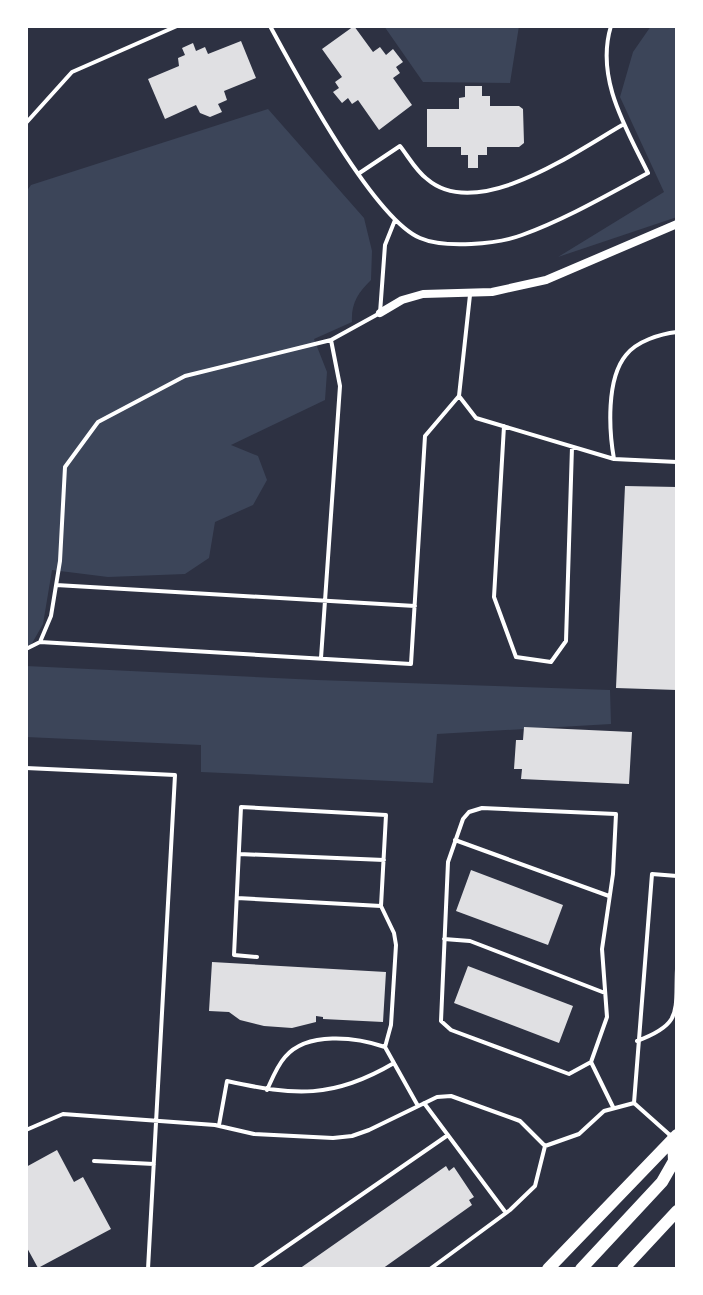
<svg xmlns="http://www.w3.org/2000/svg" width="703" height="1295" viewBox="0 0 703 1295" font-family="'Alegreya Sans',sans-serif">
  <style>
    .green { fill: #3c4559 }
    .building { fill: #e0e0e3 }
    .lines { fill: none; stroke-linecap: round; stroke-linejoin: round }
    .service { stroke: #fff; stroke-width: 4 }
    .minor { stroke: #fff; stroke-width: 8 }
    .trunk { stroke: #fff; stroke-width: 12 }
  </style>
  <rect width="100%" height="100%" fill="#2d3142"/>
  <path class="green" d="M384,26h135l-9,57 -87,-1z
    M651,26h26v191l-119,40 106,-65 -44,-95 13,-45z
    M268,109l96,109 8,33 -1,29c-13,13 -20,23 -19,42l-38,17 13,33 -2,28 -94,45 27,11 9,24 -14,25 -38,17 -6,36 -24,16 -77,3 -56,-7 -9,54 -12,21h-5v-453l5,-7z
    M26,666l291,14 293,10 1,34 -174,10 -4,49 -232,-11v-27l-175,-8z"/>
  <path class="building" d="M354,26l19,26 7,-5 6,8 7,-6 10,13 -7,5 4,6 -7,5 19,27 -33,25 -21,-30 -6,4 -4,-6 -6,5 -9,-11 6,-4 -4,-6 7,-5 -20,-28z
    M241,41l15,37 -32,13 3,9 -9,4 4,8 -12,5 -10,-4 -4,-8 -31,14 -17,-40 31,-13 -1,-8 7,-3 -3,-7 11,-5 3,8 9,-4 3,7z
    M465,86h17v10h8v10h29l4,3 1,34 -5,4h-32v8h-9v13h-10v-13h-7v-8h-34v-38h32v-11l6,-1z
    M625,486l52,1v203l-61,-2z
    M524,727l108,5 -3,52 -108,-5 1,-10h-8l2,-29h7z
    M471,870l92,35 -15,40 -92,-34z
    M212,962l174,10 -3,50 -60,-3v-2l-7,-1v6l-24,6 -28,-2 -24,-6 -11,-8 -20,-1z
    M468,966l105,40 -14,37 -105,-40z
    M57,1150l17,32 9,-5 28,52 -73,39 -12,-22v-79z
    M446,1166l3,5 5,-4 20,30 -5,3 3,5 -90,64h-83z"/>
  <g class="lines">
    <path class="service" d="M270,26c26,48 103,192 150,212 25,11 78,6 102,-3 44,-16 85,-40 126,-62 -22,-45 -53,-95 -37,-147
      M26,123l46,-51 105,-46
      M358,174l42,-28c8,10 16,25 27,33 51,44 151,-29 197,-55
      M470,295l-11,101 17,22 138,41
      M677,332c-17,2 -40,9 -51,23 -20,24 -17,76 -12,104l63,3
      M504,426l-10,171 22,60 35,5 15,-21 6,-194
      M56,585l359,21
      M40,642l371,22 14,-228 34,-40
      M26,649l14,-7 11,-26 9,-55 5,-94 33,-45 87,-46 146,-36 49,-27 5,-68 10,-25
      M321,658l19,-272 -9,-46
      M26,768l149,7 -27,494
      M482,808l134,6 -3,60 -11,75 5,68 -16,45 -22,12 -118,-44 -10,-9 7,-159 15,-43 6,-7z
      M455,840l154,56
      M239,854l145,6
      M237,898l144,8
      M444,939l26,2 135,52
      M257,957l-23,-2 7,-148 145,8 -5,91 13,27 2,12 -5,80 -6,22 33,59
      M637,1041c46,-17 38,-29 40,-72
      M591,1062l22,45
      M267,1090c5,-11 10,-24 18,-33 22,-26 71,-20 100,-10
      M424,1103l82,110
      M634,1103l18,-229 25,2
      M219,1125l8,-44c68,15 106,18 167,-18
      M26,1130l37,-16 152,11 39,9 79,4 19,-2 17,-6 68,-33 14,-1 69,25 25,25 34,-12 25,-23 30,-8 37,33
      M94,1161l60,3
      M254,1269l194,-134
      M430,1269l80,-59 25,-24 10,-40"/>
    <path class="minor" d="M380,313l22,-13 21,-6 69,-2 54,-12 131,-56"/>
    <path class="trunk" d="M548,1269l129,-134
      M581,1269l81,-87 12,-21 -1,-23
      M623,1269l54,-58"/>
  </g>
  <rect width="703" height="1295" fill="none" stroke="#ffffff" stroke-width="56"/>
</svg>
